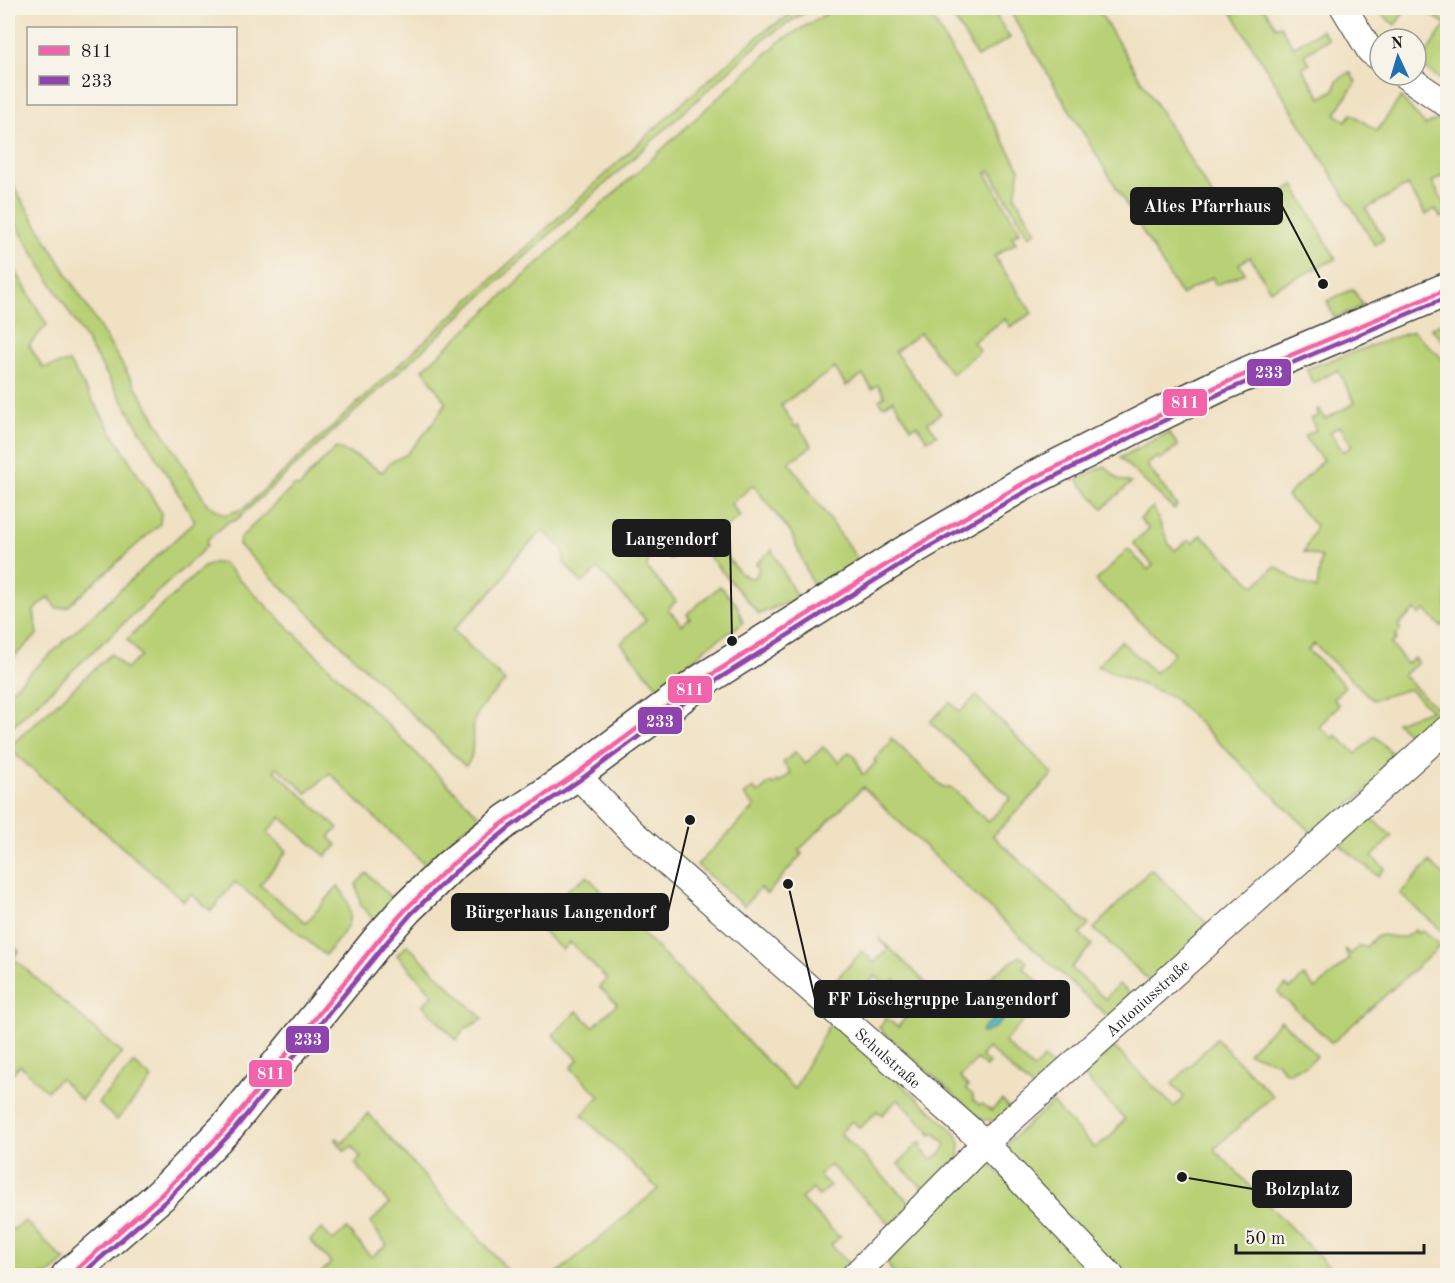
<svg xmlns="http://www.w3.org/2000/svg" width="1455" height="1283" viewBox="0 0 1455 1283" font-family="'Old Standard TT',serif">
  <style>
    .green { fill: #b9d176; stroke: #6a7649; stroke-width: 1.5; fill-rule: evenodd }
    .water { fill: #46b2c3; stroke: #316770; stroke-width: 1.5 }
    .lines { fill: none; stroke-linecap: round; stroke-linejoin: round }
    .street-casing { stroke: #3c3a35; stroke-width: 28 }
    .primary-casing { stroke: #3c3a35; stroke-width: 36 }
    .street { stroke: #fff; stroke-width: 26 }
    .primary { stroke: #fff; stroke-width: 33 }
    .bus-1-casing { stroke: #f7f3e8; stroke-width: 9 }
    .bus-2-casing { stroke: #f7f3e8; stroke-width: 9 }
    .bus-1 { stroke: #f163aa; stroke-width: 4.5 }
    .bus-2 { stroke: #8e44ad; stroke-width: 4.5 }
    .labels { text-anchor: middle; stroke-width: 6; stroke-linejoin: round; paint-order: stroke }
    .street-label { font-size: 16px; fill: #1c1c1c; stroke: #f7f3e8 }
    .leader { fill: none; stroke: #1c1c1c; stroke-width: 2 }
    .callout-dot { fill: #1c1c1c; stroke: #f7f3e8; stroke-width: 2 }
    .callout { fill: #1c1c1c; stroke: #1c1c1c; stroke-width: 2 }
    .callout-label { font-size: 18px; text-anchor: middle; font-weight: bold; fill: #fff }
    .line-badge { stroke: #f7f3e8; stroke-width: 2 }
    .badge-label { font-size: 16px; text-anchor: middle; font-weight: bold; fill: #fff }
  </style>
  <rect width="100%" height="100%" fill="#f7f3e8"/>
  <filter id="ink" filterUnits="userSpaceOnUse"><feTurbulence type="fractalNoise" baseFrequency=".0167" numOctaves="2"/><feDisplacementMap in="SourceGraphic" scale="12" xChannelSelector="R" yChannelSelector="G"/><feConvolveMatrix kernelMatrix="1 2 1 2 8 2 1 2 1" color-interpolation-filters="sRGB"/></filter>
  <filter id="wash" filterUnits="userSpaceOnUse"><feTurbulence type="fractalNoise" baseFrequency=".008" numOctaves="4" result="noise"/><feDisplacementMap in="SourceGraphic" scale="24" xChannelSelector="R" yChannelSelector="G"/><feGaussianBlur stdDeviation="1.35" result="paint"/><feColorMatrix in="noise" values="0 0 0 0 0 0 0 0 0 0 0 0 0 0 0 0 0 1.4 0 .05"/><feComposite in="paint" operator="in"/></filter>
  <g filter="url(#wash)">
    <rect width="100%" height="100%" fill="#f0e1c3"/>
    <path class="green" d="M801,8h10l-46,30 -529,482 -8,2 -21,18v5l-4,5 -195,180v-37l187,-172 -187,-310v-34l199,327 18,11 18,-6 436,-403 84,-74z
      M836,8h87l11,13 86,148 -5,27 21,36 -7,4 -39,-65 -4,2 34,59 -8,4 4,7 -22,13 38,57 -22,14 -5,-8 -32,23 7,9 -28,23 -32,-41 -25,19 46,61 -13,10 9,12 -10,5 -10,-15 -6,3 -18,-28 -10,6 -4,-6 6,-4 -7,-11 -6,4 -9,-14 -17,11 -11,-18 -54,37 14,22 3,-2 14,21 -23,16 70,99 -45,27 -23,-55 -38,-48 -22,19 9,12 -28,24 30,35 2,-1 2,3 7,1 5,-5 1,-7 -3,-2 16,-14 25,48 -38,16 -77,-89 -10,9 12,13 -14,12 -11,-12 -11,10 -1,11 29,33 -8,8 14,16 8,-7 -3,-4 33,-28 17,19 6,18 -39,26v1l-40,37 -7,-1 -36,-43 25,-23 -48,-51 -16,14 -18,-20 -1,-14 -20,-18 -30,29 -11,21 -49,49 52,51c-10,13 -27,24 -31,41 -4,13 3,35 -9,44l-226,-221 1,-7 54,-52 6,1 9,-12 27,-27 22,9 24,15 9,-10 16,-8 24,-28 15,-23 -23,-34 357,-328z
      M956,8h35l19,30 -33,19 -27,-46z
      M1008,8h89l132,215 65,-38 42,74 -66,31 -20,-33 -11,7 6,9 -29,12 -4,-8 -31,18z
      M1229,8h35l12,19 4,-2 13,22 29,-17 6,9 -24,15 6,10 -8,4 19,30 14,-9 2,-8 13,-9 6,10 -21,32 11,7 6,-7 25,17 24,-34 24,28 21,-9 1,2v55l-15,9 15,26v6l-6,4 -6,-9 -9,6 -19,-30 -41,24 18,30 -9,6z
      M1373,8h34l-12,17z
      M1421,8h26v76l-28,-20 27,-40z
      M8,258l39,67 -18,20 14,23 26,-6 92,150 -1,12 -93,83 -11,1 -7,-11 -15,13 3,25 -29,27z
      M1353,289l10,17 -29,12 -7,-17z
      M1447,321v24l-16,-17z
      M1413,331l34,32v258l-6,6 -16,-17 -6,5 -4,-5 -17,15 3,5 -6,6 2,3 -6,5 16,20 7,-6 4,5 -15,12 31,31 13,3v9l-28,26 -23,-22 35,-12 -22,-21 -36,11 -59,-56 -6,6 37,36 -12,13 6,6 -20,21 14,13 3,-4 20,19 19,-18 24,25 -84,75 -143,-139 -75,-31 24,-25 34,32 19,-20 -78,-72 32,-32 20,21 5,-5 -20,-22 16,-14 -9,-10 13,-12 17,39 5,4 14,-10 4,3 8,-8 54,51 20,-20 20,14 22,9 4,-32 -17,-5 12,-26 -29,-30 36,-36 -19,-23 12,-7 -5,-11 8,-4 -2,-5 2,-1 6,10 30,-16 -17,-33 -25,13 -7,-14zM1340,426l12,20 -9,6 -13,-20z
      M1169,432l9,14 -18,14 -3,-3 -10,8 30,41 -3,3 -54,-51z
      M1105,466l14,14 12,3 -28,25 -26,-28z
      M213,563h10l258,254 -19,13 -35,36 -66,-61 -31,-32 -23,20 -30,-26 -3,3 64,58 -9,9 8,8 -11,11 -3,-2 -42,-37 -14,16 20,18 -27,34 46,38 32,-37c24,30 8,45 -13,69l-90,-73 -24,29 -20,-17 -7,7 -176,-153 103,-94 15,15 15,-13 -14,-17 77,-72z
      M976,696l77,78 -60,62 96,89 -9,9 12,11 -21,23 34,31 14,-15 10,9 3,8 -21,18 -134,-122 -114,-110 -64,63 3,4 -35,40 -7,-6 -16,18 -47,-41 58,-58 -11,-12 9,-7 5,5 13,-11 2,3 4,-4 2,2 12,-10 -8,-10 12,-11 10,12 18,-17 16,15 10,-10 7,6 6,16h3l11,-12 -2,-2 16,-17 1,-5 52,49 10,2 35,33 23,-24 -81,-76 20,-20 10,10z
      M1370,817l22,19 -20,21 13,11 -7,8 -38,-31z
      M1429,862l18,16v57l-47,-41z
      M1151,869l61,59 -60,55 -58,-54z
      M367,873l26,27 -18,21 -14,-15 -5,-22z
      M587,876l207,213 37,-68 125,112 4,10 -1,14 -33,34 -28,-27 22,-22 3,2 -3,4 11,11 10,-5 5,-10 -11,-11 -4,2 -2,-2 1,-1 -32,-33 -16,16 -5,-4 -17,17 -8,-7 -12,12 72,72 -21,20 -61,-60 -11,10 11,11 -11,10 -7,-7 -11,10 37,37h3l-10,9 20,21 -9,9h-287l103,-86 -76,-74 18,-19 -29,-28 7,-9 -25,-24 24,-24 16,16 24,-23 -18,-17 8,-8 -37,-37 -8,8 -33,-33 4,-3 8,12 15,-10 -3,-5 5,-4 -5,-7 7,-4 11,11 5,-6 -10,-10z
      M1415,930l2,3 6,-2 17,14 7,-5 -115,103 -54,-50 8,-8 4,4 14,-13 12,13 33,-30 -4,-10 6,5 8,-8 7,1c17,-20 17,-8 39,-10z
      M879,938l71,68 70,-50 7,6 -4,5 18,18 -19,20 9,8 -27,29 29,27 11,-11 12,12 -22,20 -46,-42 -7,8 8,7 -3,4 -9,-8 -17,19 8,8 -2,3 7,6v5l6,5 4,-1 8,7 11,-11 9,10 -12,10h-17l-103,-92 7,-10 12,9 15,-19 -12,-11 6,-8 -12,-10 -6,8 -14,-11 -22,26 -20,-19 29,-32 12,12 14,-14z
      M8,941l11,10 -6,7 109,95 -41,47 -21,-22 -13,13 -27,-26 -12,13z
      M407,945l76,74 -18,10 -9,11 -33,-35 10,-11 -36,-39z
      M1281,1020l36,36 -11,10 -12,3 -4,4 -6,-2 -7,-9 -29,-9z
      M1216,1039l57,57 -59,53 123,126h-216l-116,-126 4,-8 43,-38 43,45 16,-12 14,-17 -42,-44 31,-28 60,60 10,-10 -12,-13z
      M134,1063l18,16 -35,41 -19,-17z
      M368,1113l144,162h-193l12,-12 -21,-23 12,-11 11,12 14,-12 24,28 16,-12 -17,-22 19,-19 -34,-41 6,-5 -9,-12 -7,5 -10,-11 2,-2 6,5z
      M972,1165h19l113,110h-208l-5,-5 -4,-10z
      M25,1221l38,38 3,1 -18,15h-40v-51l5,6z"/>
    <path class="water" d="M1002,1000l6,2 3,3c-4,12 -16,26 -29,28l-1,-3c13,-14 16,-5 16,-27z"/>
  </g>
  <g filter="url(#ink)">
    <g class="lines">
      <g class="street-casing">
        <g id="street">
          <path d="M1344,8l26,43 10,7"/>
          <path d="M1404,75l44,30"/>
          <path id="s1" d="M576,774l56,58 353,311 126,133"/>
          <path id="s2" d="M854,1276l131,-133 463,-415"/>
        </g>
      </g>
      <g class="primary-casing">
        <path id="primary" d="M68,1276l94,-82 67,-69 152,-188 26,-29 43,-42 56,-45 70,-47 124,-92 211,-133 115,-67 130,-66 64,-31 228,-96"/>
      </g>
      <use href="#street" class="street"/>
      <use href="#primary" class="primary"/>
      <g class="bus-1-casing">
        <path id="bus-1" d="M69,1276l93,-82 67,-69 152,-188 26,-29 43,-42 56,-45 70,-47 124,-92 211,-133 115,-67 194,-97 228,-96"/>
      </g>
      <g class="bus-2-casing">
        <path id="bus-2" d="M80,1276l87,-76 67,-70 153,-188 25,-29 43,-41 55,-45 70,-47 124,-92 211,-133 115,-66 129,-66 64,-31 225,-95"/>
      </g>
      <use href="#bus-1" class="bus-1"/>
      <use href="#bus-2" class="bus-2"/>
    </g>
  </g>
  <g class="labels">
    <g class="street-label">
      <text dy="6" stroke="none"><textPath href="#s2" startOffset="404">Antoniusstraße</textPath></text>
      <text dy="6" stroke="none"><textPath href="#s1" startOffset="422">Schulstraße</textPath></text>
    </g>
  </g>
  <path class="leader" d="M1323 284L1282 206M732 641L730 538M690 820L668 912M788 884L815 999M1182 1177L1253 1189"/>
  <g class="callout-dot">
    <circle cx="1323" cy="284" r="6"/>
    <circle cx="732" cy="641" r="6"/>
    <circle cx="690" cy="820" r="6"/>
    <circle cx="788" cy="884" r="6"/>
    <circle cx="1182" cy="1177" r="6"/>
  </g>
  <g class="callout">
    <rect x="1131" y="188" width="151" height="36" rx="6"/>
    <rect x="613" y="520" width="117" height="36" rx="6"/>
    <rect x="452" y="894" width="216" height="36" rx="6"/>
    <rect x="815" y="981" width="254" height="36" rx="6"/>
    <rect x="1253" y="1171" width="98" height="36" rx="6"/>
  </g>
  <g class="callout-label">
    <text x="1207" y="212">Altes Pfarrhaus</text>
    <text x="671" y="545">Langendorf</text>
    <text x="560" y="918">Bürgerhaus Langendorf</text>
    <text x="942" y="1005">FF Löschgruppe Langendorf</text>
    <text x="1302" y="1195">Bolzplatz</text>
  </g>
  <g class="line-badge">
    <rect x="1246" y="358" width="46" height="29" rx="6" fill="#8e44ad"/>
    <rect x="1162" y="388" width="46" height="29" rx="6" fill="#f163aa"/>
    <rect x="667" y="675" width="46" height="29" rx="6" fill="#f163aa"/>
    <rect x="637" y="706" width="46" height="29" rx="6" fill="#8e44ad"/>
    <rect x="285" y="1025" width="45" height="29" rx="6" fill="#8e44ad"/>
    <rect x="248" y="1059" width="45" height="29" rx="6" fill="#f163aa"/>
  </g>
  <g class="badge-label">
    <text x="1269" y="378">233</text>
    <text x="1185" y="408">811</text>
    <text x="690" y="695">811</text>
    <text x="660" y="727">233</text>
    <text x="308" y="1045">233</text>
    <text x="271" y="1079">811</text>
  </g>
  <rect width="1455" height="1283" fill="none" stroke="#f7f3e8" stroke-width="30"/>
  <rect x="27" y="27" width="210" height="78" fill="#f7f3e8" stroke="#9f9d96" stroke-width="1.5"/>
  <rect x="39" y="46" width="30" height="9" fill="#f163aa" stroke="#9f9d96" stroke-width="1.5"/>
  <text x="81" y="57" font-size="18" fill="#1c1c1c">811</text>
  <rect x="39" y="76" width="30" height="9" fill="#8e44ad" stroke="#9f9d96" stroke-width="1.5"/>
  <text x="81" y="87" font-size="18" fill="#1c1c1c">233</text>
  <g transform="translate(1398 57) rotate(356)"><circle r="28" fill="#f7f3e8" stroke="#9f9d96" stroke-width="1.5"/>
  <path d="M0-4.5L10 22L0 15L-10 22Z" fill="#1f6fb2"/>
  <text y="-9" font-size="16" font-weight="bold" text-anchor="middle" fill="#1c1c1c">N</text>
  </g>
  <path d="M1236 1244v9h188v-9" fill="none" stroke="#1c1c1c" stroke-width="3"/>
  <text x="1245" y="1244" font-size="18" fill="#1c1c1c" stroke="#f7f3e8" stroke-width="4.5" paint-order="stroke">50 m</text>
</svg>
